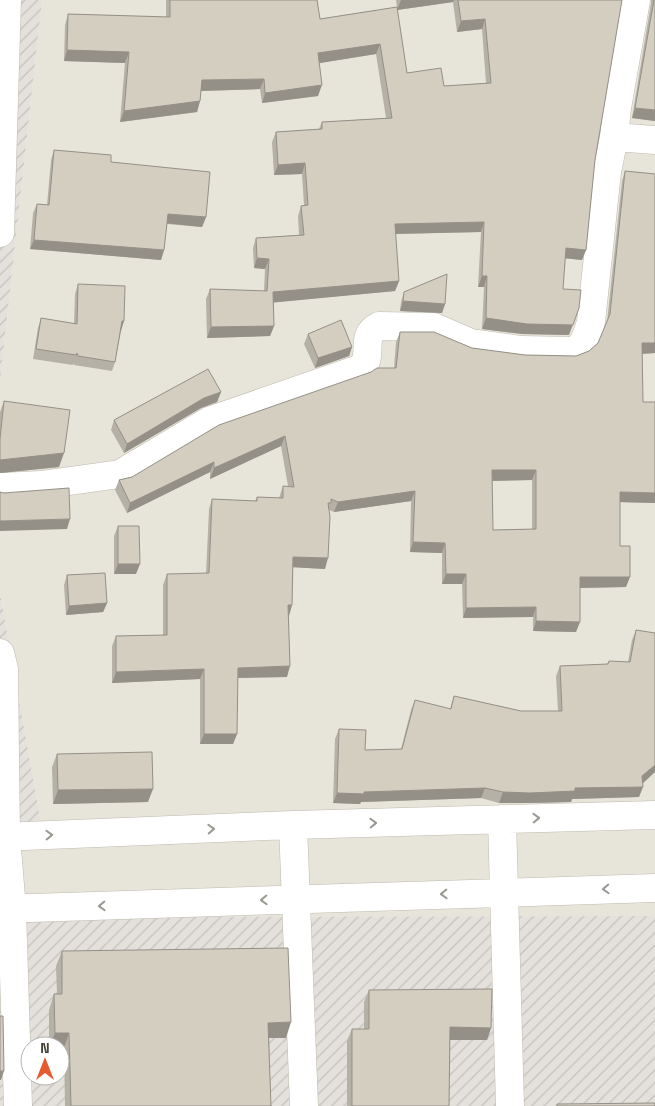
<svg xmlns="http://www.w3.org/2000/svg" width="655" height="1106" viewBox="0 0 655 1106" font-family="'Space Grotesk',sans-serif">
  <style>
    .residential { fill: #e7e4da }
    .industrial { fill: url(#industrial-furrows); fill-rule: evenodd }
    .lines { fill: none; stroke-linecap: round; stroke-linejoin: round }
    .minor-casing { stroke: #bebaae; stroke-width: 29 }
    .minor { stroke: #fff; stroke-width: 28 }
    .wall { fill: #b6b1a6; fill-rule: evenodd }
    .shaded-wall { fill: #949087 }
    .building { fill: #d4cec1; stroke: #949087; fill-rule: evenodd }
    .oneway { stroke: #9a9892 }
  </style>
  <defs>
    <pattern id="industrial-furrows" width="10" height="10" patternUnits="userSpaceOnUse" patternTransform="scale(1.25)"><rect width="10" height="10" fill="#e4e1dc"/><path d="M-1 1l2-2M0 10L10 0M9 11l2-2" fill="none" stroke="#c5c2be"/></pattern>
  </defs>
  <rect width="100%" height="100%" fill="#f4f2eb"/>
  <path class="residential" d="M42,0h613v916l-655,1v-71h45l-45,-253v-211z"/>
  <path class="industrial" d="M0,0h42l-42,382z
    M0,593l45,253h-45z
    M655,916v190h-655v-189zM30,1046h30v30h-30z"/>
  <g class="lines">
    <g class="minor-casing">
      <path id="minor" d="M636,0l-19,108 -3,29 41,3
        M0,233l7,-233
        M0,487l41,-2 79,-11 89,-53 153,-53c12,-14 -3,-32 17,-42l55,1 37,16 51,7 50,1c13,-4 15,-17 19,-29l16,-150 7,-35
        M0,653l4,16 2,168 6,72 6,197
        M502,819l8,287
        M293,825l11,281
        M0,837l293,-12 362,-10
        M0,909l655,-21"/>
    </g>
    <use href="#minor" class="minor"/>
  </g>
  <path class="wall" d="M166,0h151l3,19 77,-12 -1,-7h226l-27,160 -9,90 -4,10 -17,-2 -2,31 6,46 -46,-1 -41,-5 2,-42h-6l3,-55 -86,2 4,47 -4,10 -121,11v24l-4,10 -63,2 -1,-39 4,-10 54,2 1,-22 -11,-1 -1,-20 3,-10 43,-3 -1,-19 3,-10 3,-1 -2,-31 -28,1 -2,-33 4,-10 43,-3 3,-7 64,-4 -10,-64 -57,9 -1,33 -56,7 -2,-14 -59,2 -1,10 -3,11 -77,10 5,-59 -61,-2 1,-36 3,-11 98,3zM453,2l4,30 25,-3 4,54 -42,3 -37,-13 -10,-63z
    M651,0h4v121l-23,-3 19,-115z
    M54,150l57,12 95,55 -4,10 -35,-3 -3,26 -3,10 -131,-11 3,-36 4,-9 10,1 4,-45z
    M625,171l30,3v179l-13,1 1,48 12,101 -35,-1v44l6,41 -46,1 -4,44 -43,-1v-14l-70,1 -1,-34h-20v-31l-32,-1 1,-51 -77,11 -5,-2 -4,59 -32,-2 -1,38 -3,10 -2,62 -49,1 -1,56 -4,10h-33v-65l-88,4v-37l4,-10 47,-1v-50l4,-11h39l3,-65 3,-10 43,2 2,-4 22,1 4,-12h5l-7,-40 -71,33v-7l-83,41 -12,-23 4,-10 13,-3 262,-109 2,-26 4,-10 72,16 53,7 51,1 13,-5 9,-8 9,-21 15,-141zM532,480v49l-39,1 -1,-49z
    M78,284l43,47 -6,31 -3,9 -38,-6 -1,-2v2l-40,-6 5,-31 3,-10 33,6 1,-30z
    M404,292l41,12 -3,9 -42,-2 1,-9z
    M308,334l44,13 -3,9 -34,12 -11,-24z
    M221,392l-4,10 -16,6 -77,45 -13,-23 3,-10z
    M4,401l55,66 -59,6v-61z
    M118,526l18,48h-22v-38z
    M67,575l40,28 -4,9 -37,3 -2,-30z
    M636,630l7,153 -4,14 -67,2 -1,3 -45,1h-27l-18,-5 -120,4 -1,2 -27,-1 2,-64 4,-10 26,21 36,-1 10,-39 4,-10 35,9 4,-13 67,15h37l-2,-35 4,-10 47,-2 2,-3 19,1 4,-22z
    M57,754l91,48 -95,2 -1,-37z
    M62,951l224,87h-17l2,68h-206l-1,-58h-4v-2h-11v-36l5,-16h3l-1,-28z
    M369,990l122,38 -4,12h-37l-1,66h-102v-65l5,-12h12v-27z"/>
  <path class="shaded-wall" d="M401,0h53l-1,2 -56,8z
    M485,19l-3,10 -25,3 4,-11z
    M380,44l-4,10 -62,10 4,-11z
    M67,50l62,2 -4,11 -61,-2z
    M264,79l-4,10 -61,2 3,-11z
    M322,85l-4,11 -56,7 3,-10z
    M200,101l-3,11 -77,10 4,-11z
    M635,108l20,2v11l-23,-3z
    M305,163l-3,11 -28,1 4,-10z
    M168,214l38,3 -4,10 -38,-4z
    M484,222l-3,10 -90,2 4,-10z
    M34,240l130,10 -3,10 -131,-11z
    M566,248l20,2 -4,10 -20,-2z
    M257,258l12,1 -4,10 -11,-1z
    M482,276h5l-3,11h-6z
    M399,281l-4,10 -126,12 4,-11z
    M403,301l42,3 -3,9 -42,-2z
    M579,308l-10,27 -46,-1 -41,-5 4,-11z
    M122,321h2l-3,10h-3z
    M274,326l-4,10 -63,2 4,-11z
    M642,343h13v10l-17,1z
    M352,347l-3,9 -34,12 3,-10z
    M221,392l-4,10 -16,6 -77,45 3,-9 77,-46z
    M285,436l-4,10 -71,33 4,-11z
    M64,453l-5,14 -59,6v-13z
    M214,462l-4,10 -83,41 3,-10z
    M492,470h44l-4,10 -43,1z
    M415,491l-4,10 -77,11 4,-10z
    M620,492l35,1v10l-39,-1z
    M70,519l-3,10 -67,2v-10z
    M413,542l32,1 -3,10 -32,-1z
    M293,557l35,1 -3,11 -36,-2z
    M118,564h22l-4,10h-22z
    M446,574h20l-4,10h-20z
    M580,577h50l-4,10 -50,1z
    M107,603l-4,9 -37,3 3,-9z
    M288,605h4l-3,11z
    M536,607l-3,10 -70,1 3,-10z
    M536,621l44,1 -4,10 -43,-1z
    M290,666l-3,11 -53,1 4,-10z
    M204,669l-4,10 -88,4 4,-11z
    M204,734h33l-4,10h-33z
    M655,765v7l-16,15 3,-11z
    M643,787l-4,10 -67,2 -1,3 -45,1h-27l4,-11 72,-4z
    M485,788l-4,10 -120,4 -1,2 -27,-1 4,-10z
    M153,789l-5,13 -95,2 5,-14z
    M291,1022l-5,16h-23l5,-15z
    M450,1027l41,1 -4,12h-42z
    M55,1033h14l-5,15h-4v-2h-10z
    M0,1071h4l-3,9h-1z"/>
  <path class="building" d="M170,0h147l3,19 77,-12 10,66 34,-5 3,18 47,-3 -6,-64 -24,2 -3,-21h164l-27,160 -9,90 -20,-2 -3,41 18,1 -2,18 -6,17 -46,-1 -41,-6 1,-42h-5l2,-54 -89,2 4,57 -126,11 1,34 -63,1 -1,-38 57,2 2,-32 -12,-1 -1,-20 48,-3 -3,-29 7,-1 -3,-42 -27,2 -2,-33 46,-3v-7l70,-4 -12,-74 -62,9 4,32 -57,8 -1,-14 -62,1 -2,21 -76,10 5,-59 -62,-2 1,-36 102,3z
    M654,0h1v110l-20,-2z
    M54,150l57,5v7l99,10 -4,45 -38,-3 -4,36 -130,-10 3,-36 12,1z
    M625,171l30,3v169h-13l1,59h12v91l-35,-1v54h10v31h-50v45l-44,-1v-14l-70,1v-34h-20l-1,-31 -32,-1 2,-51 -77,11 -7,-3v4h-3l2,14 -2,41 -35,-1 -1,48h-4l2,61 -52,2 -1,66h-33v-65l-88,3v-36l51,-1v-61l42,-1 3,-74 45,2v-4l26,1v-12l11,1 -9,-51 -71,32v-6l-84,41 -11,-23 13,-3 87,-52 152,-53 6,-4h19l4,-36h34l38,16 53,7 51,1 13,-5 9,-8 12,-29zM492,470h44v59l-43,1z
    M447,274l-2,30 -42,-3 1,-9z
    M78,284l47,2 -1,35h-2l-7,41 -37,-6 -1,-3 -1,2 -40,-6 5,-31 36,6z
    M341,320l11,27 -34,11 -10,-24z
    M208,369l13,23 -17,6 -77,46 -13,-24z
    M4,401l66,9 -6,43 -64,7v-21z
    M69,488l1,31 -70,2v-29l4,1z
    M118,526h21l1,38h-22z
    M105,573l2,30 -38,3 -2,-31z
    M636,630l19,3v132l-13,11 1,11 -68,1v3l-45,2 -27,-1 -18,-4 -121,4v2l-27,-1 2,-64 27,1 -1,20 37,-1 13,-49 36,9 3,-13 67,15h41l-2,-45 48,-2 1,-3 21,1z
    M152,752l1,37 -95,1 -1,-36z
    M288,948l3,74 -23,1 3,83h-200l-2,-73h-14l-1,-39h8v-43z
    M492,989l-1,39 -41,-1 -1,79h-97v-77h17v-39z
    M0,1016h3l1,55h-4z
    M655,1103v3h-98v-2z"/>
  <defs><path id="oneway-chevron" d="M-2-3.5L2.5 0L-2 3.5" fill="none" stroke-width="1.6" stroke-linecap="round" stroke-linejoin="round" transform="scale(1.25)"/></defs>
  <g class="oneway">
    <use href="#oneway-chevron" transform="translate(536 818) rotate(-2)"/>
    <use href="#oneway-chevron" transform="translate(373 823) rotate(-2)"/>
    <use href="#oneway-chevron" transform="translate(211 829) rotate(-2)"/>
    <use href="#oneway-chevron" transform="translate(49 835) rotate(-2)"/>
    <use href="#oneway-chevron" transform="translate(606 889) rotate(178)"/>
    <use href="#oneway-chevron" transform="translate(444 894) rotate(178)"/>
    <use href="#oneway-chevron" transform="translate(264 900) rotate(178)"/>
    <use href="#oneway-chevron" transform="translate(102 906) rotate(178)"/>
  </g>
  <g transform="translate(45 1061)"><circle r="24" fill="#ffffff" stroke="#b5b4b0"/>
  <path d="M0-4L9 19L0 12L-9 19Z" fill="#e45b32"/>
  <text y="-8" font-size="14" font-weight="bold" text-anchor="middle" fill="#474339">N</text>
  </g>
</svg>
